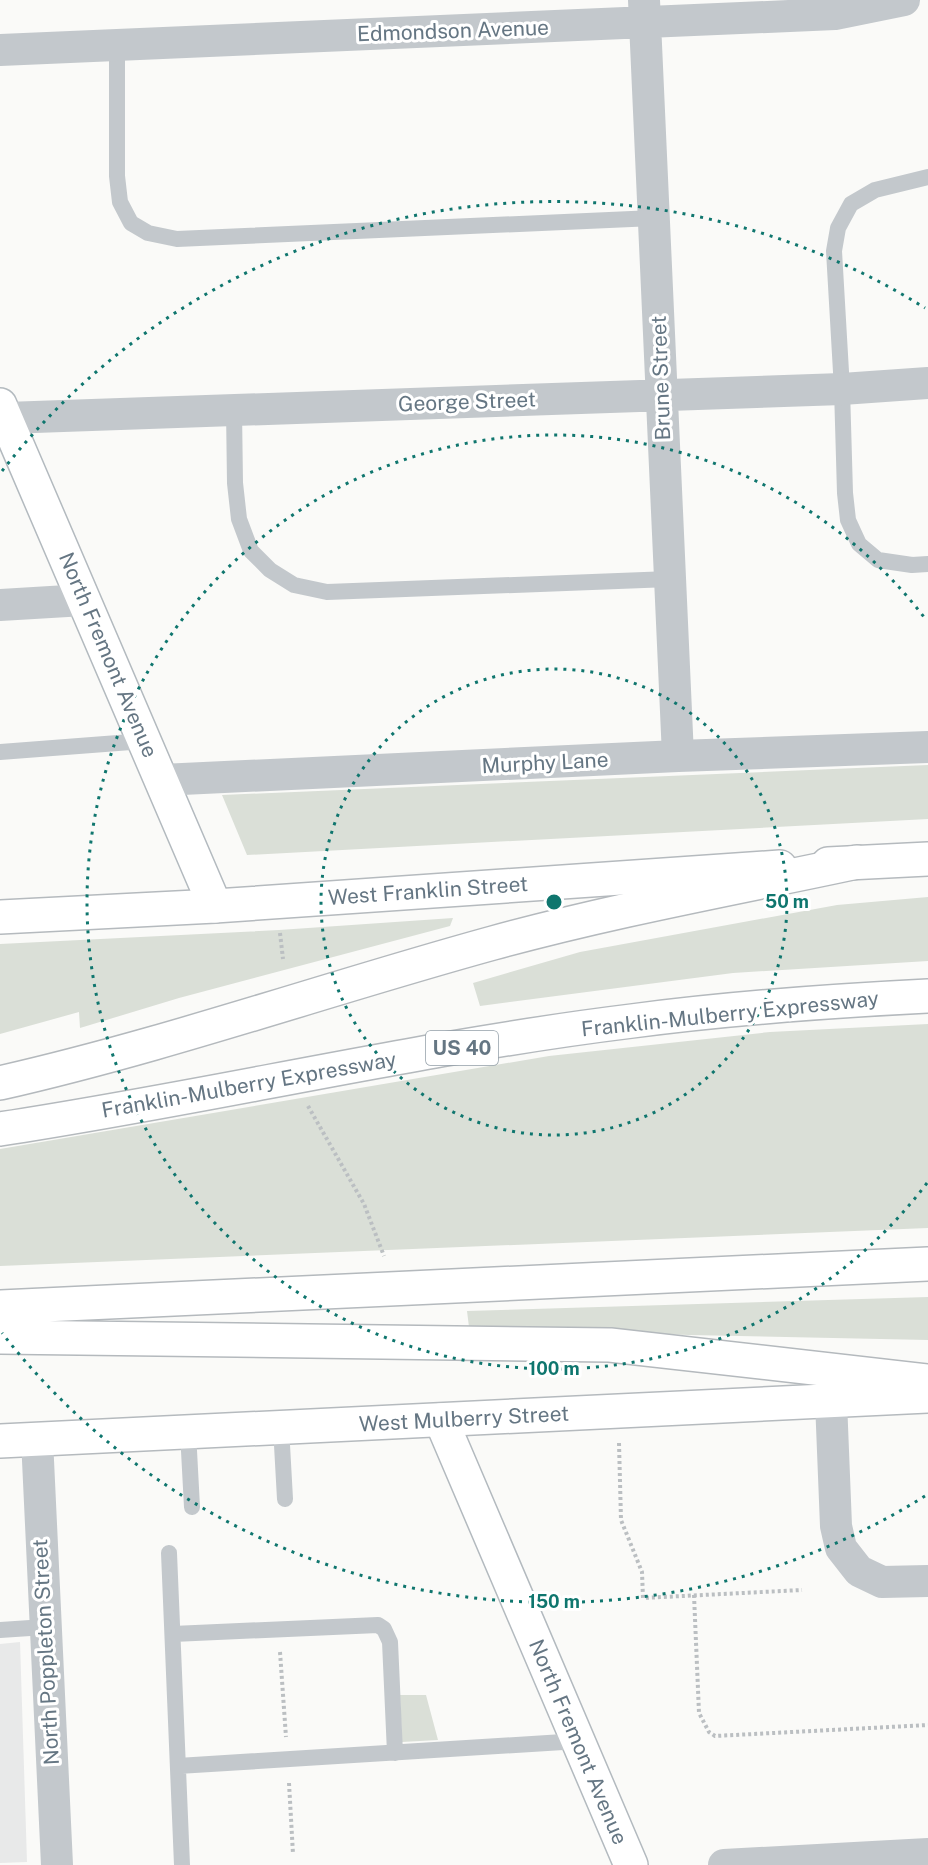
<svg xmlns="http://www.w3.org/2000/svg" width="928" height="1865" viewBox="0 0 928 1865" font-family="'Public Sans',sans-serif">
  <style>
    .built { fill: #e8e9e9 }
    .green { fill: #dadfd7 }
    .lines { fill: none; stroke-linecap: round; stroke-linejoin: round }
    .secondary-casing { stroke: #b3babf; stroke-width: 36 }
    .primary-casing { stroke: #b5babe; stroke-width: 36 }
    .motorway-casing { stroke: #b4b9bd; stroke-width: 36 }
    .path { stroke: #bbbfc2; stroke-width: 4; stroke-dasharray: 3 3; stroke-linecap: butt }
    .service { stroke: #c3c8cc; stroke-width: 16 }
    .minor { stroke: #c3c8cc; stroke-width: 32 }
    .secondary { stroke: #fff; stroke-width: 33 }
    .primary { stroke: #fff; stroke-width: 33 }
    .motorway { stroke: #fff; stroke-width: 33 }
    .ring { fill: none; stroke: #0f766e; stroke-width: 3; stroke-dasharray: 3 6 }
    .labels { text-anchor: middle; stroke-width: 6; stroke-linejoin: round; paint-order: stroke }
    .shield { fill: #fff; stroke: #939fa8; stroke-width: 1.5 }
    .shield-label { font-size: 20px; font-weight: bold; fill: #657683 }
    .street-label { font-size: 21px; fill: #657683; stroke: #fff }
    .centre { fill: #0f766e; stroke: #fff; stroke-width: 3 }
    .ring-label { font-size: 18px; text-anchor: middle; font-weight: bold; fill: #0f766e; stroke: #fff; stroke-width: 6; stroke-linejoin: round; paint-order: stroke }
  </style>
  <rect width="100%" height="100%" fill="#fafaf8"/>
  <path class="built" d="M20,1642l7,220 -27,1v-219z"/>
  <path class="green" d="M928,765v54l-681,36 -25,-60z
    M928,897v64l-195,12 -253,33 -7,-23 107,-31 257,-47z
    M453,918l-3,8 -271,72 -99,30 -1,-16 -79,22v-90l279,-14z
    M928,1024v204l-928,38v-117l549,-93 221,-24z
    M928,1297v43l-239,-5 -220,-8 -2,-16z
    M400,1695h26l12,45 -36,2z"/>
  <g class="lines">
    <g class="secondary-casing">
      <path id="secondary" d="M0,405l215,501
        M441,1420l190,445"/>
    </g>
    <g class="primary-casing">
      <path id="primary" d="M828,864l100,-5
        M0,917l215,-11 565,-39
        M0,1441l928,-45"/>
    </g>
    <g class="motorway-casing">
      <path id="motorway" d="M0,1083c167,-38 329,-95 493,-140 120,-33 242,-55 364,-81
        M0,1129c211,-32 420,-82 632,-108 98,-13 197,-20 296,-25
        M0,1307l928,-43
        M0,1337l610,8 318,36"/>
    </g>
    <path class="path" d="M280,933l3,26
      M308,1106l56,98 20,52
      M619,1443l2,77 21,52 1,26 159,-8
      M694,1595l5,118 10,19 6,4 213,-11
      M280,1652l6,85
      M289,1783l4,71"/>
    <path class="service" d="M117,45v131l3,26 11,21 17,10 29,6 477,-21
      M928,177l-53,13 -24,14 -13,24 -4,23 8,138 3,104 3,27 11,24 19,16 34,5 16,-1
      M234,410l1,73 4,36 12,32 19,19 24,15 33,7 343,-13
      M0,752l144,-11
      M281,1427l4,72
      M188,1432l4,75
      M169,1553l13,312
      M0,1630l45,-3
      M173,1634l205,-9 6,4 6,13 5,111
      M178,1766l401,-25"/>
    <path class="minor" d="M644,0l34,756
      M0,50l835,-36 69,-14
      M6,418l836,-29 86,-6
      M0,605l84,-5
      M161,780l517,-24 250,-9
      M831,1401l5,125 5,22 18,23 23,11 46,-1
      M37,1439l20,426
      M724,1865l204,-11"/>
    <use href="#secondary" class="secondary"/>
    <use href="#primary" class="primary"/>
    <use href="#motorway" class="motorway"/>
  </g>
  <g class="ring">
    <circle cx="554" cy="902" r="233"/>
    <path d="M927 1183A467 467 0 1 1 927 621"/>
    <path d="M925 1496A700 700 0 0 1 2 1333M2 471A700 700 0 0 1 925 308"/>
  </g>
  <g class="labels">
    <rect class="shield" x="426" y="1031" width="72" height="34" rx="4.5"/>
    <g class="shield-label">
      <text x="462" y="1055">US 40</text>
    </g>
    <g class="street-label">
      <text transform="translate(453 31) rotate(-2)" y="7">Edmondson Avenue</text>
      <text transform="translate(661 378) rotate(-92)" y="7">Brune Street</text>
      <text transform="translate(467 402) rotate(-2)" y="7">George Street</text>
      <text transform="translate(108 655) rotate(67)" y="7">North Fremont Avenue</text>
      <text transform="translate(545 763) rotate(-3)" y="7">Murphy Lane</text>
      <text transform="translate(428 891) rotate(-4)" y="7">West Franklin Street</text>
      <text transform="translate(730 1014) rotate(-6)" y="7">Franklin-Mulberry Expressway</text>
      <text transform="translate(249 1085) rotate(-10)" y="7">Franklin-Mulberry Expressway</text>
      <text transform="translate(464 1419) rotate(-3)" y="7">West Mulberry Street</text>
      <text transform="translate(46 1652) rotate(-93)" y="7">North Poppleton Street</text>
      <text transform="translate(578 1742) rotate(67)" y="7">North Fremont Avenue</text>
    </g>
  </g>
  <circle cx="554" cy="902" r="9" class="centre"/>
  <g class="ring-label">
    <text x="787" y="908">50 m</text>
    <text x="554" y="1375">100 m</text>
    <text x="554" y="1608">150 m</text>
  </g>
</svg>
